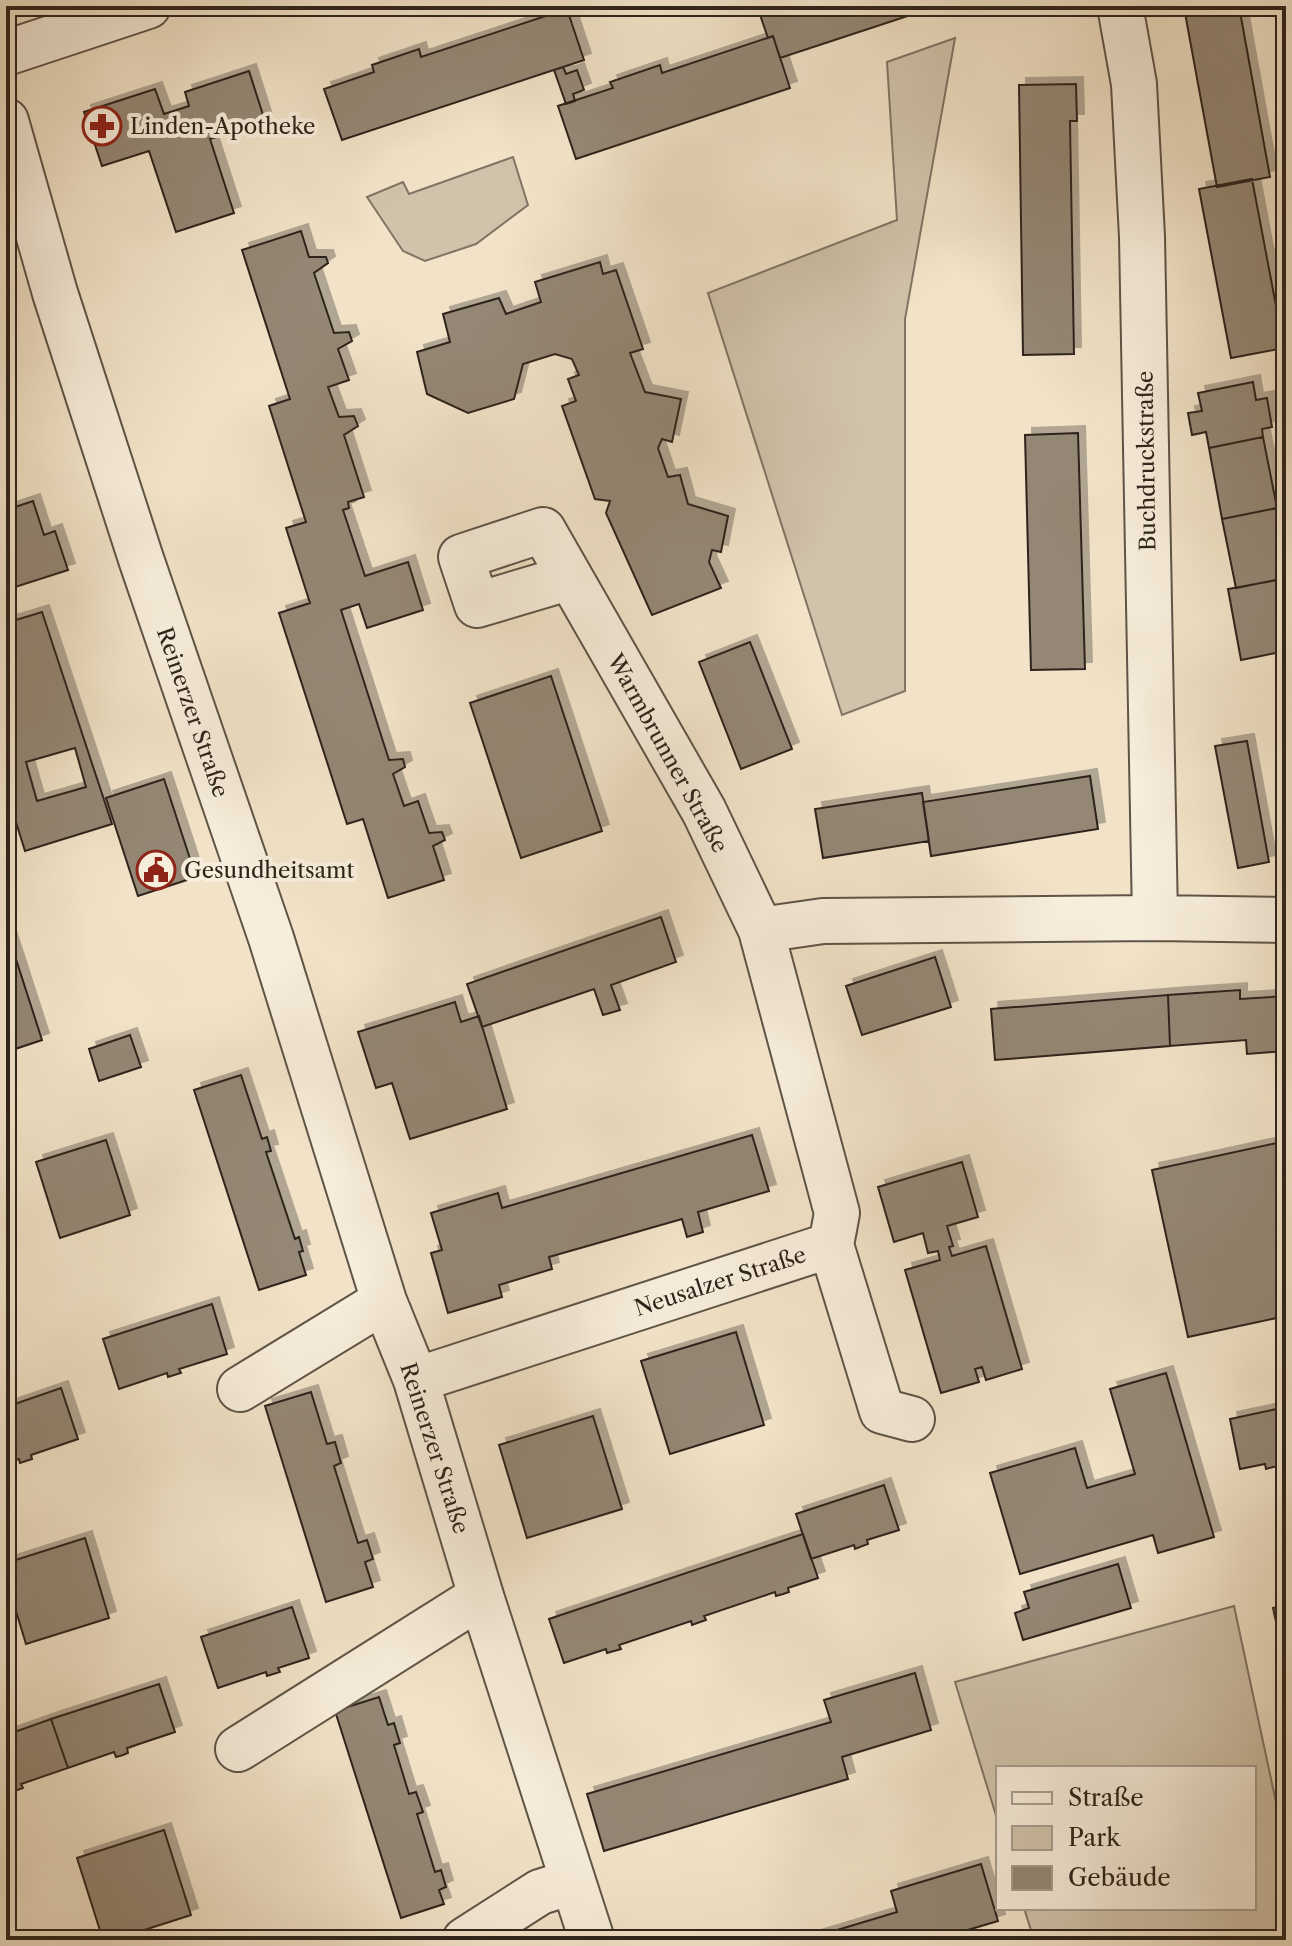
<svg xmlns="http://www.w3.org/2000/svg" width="1292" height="1946" viewBox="0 0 1292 1946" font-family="'Libre Caslon Text',serif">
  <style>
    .green { fill: #d1c3ab; stroke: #807464; stroke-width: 2 }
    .building { fill: #948775; stroke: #2e241c; stroke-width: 2; fill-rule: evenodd; filter: url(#shadow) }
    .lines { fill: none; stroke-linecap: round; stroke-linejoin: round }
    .minor-casing { stroke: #5f5447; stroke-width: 48 }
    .minor { stroke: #f7eddb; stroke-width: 44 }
    .labels { text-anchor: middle; stroke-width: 8; stroke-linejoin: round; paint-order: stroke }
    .poi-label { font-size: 22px; fill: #2e241c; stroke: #f7eddb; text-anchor: start }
    .street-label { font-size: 22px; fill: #2e241c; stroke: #f7eddb }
  </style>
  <defs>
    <filter id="shadow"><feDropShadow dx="7" dy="-7" stdDeviation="0" flood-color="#0004"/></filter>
  </defs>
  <rect width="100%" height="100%" fill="#f2e3c8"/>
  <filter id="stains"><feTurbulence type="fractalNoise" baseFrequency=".0025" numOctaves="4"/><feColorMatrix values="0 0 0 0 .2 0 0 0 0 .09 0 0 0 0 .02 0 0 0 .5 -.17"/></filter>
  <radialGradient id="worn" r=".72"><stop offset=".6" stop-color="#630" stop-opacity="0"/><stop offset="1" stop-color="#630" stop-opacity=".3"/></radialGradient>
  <path class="green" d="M955,38l-50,281v372l-63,24 -134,-422 189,-73 -10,-158z
    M513,157l15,48 -52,39 -51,17 -22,-10 -36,-54 36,-15 6,12z
    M1234,1606l52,243v91h-252l-10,-32h230v-140h-256v54l-43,-140z"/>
  <path class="building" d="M757,6h181l-158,52 -7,-22 -5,2z
    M1221,6h18l31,171 -53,10 -32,-174z
    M567,9l17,51 -242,80 -18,-51 50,-17 -2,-7 47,-16 2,8z
    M773,36l17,52 -214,71 -18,-53 55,-18 -3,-6 50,-17 2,8z
    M563,67l3,7 11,-4 7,20 -11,4 2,7 -9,3 -12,-34z
    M249,71l16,50 -55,18 24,74 -58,19 -27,-81 -47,15 -18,-54 71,-23 9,25 25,-8 -4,-14z
    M1076,84l1,37h-7l4,233 -51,1 -4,-270z
    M1252,179l32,169 -53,10 -32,-169z
    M301,231l8,26h17l2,6 -14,10 20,60 15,-1 3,9 -14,8 11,31 -21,7 11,30 15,-1 4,10 -14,9 20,62 -16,5 1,6 -6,2 22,66 43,-14 15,48 -56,18 -8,-24 -18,6 48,150 14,-1 2,8 -12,7 11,32 14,-5 11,32 13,-1 3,8 -12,6 11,34 -56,18 -25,-79 -16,5 -68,-211 31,-10 -24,-75 20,-6 -37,-116 21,-7 -48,-149z
    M600,262l3,12 13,-4 27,79 -13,4 15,39 36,7 -9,43 -10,-3 -4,9 10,29 12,-2 8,29 40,12 -7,36 -9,-2 -3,12 12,26 -69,27 -46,-102 4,-12 -15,-2 -33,-93 14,-5 -8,-22 11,-4 -7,-16 -17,-5 -32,10 -9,35 -46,14 -41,-19 -10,-42 33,-10 -7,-28 56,-16 7,16 35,-12 -6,-20z
    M1253,382l3,18 11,-2 5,29 -10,2 1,8 -54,11 -3,-16 -14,3 -4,-22 14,-2 -4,-18z
    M1078,433l7,236 -54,1 -6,-235z
    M1263,437l14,71 -55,11 -13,-71z
    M33,501l11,34 11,-4 13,39 -62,20v-80z
    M1277,508l9,48v22l-50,10 -14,-69z
    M1283,579l3,16v56l-45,9 -13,-71z
    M42,612l70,212 -87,27 -19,-61v-167zM75,748l11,39 -49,14 -11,-39z
    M750,642l42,107 -51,20 -42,-107z
    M551,676l51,155 -81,27 -51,-155z
    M1247,741l22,121 -31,6 -23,-122z
    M1090,776l8,53 -167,27 -8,-54z
    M164,779l32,98 -58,19 -32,-98z
    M922,793l7,48 -106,17 -8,-49z
    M661,917l15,45 -65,23 9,25 -17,5 -9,-26 -112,38 -15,-43z
    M6,928l36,112 -36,12z
    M935,957l16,50 -89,28 -16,-49z
    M1240,990v9l46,-3v55l-39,3 -1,-14 -76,6 -2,-51z
    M1168,995l2,51 -175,14 -4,-51z
    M455,1002l6,20 18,-6 28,93 -97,30 -18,-56 -16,5 -18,-56z
    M130,1035l11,32 -42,14 -10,-32z
    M241,1075l21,64 5,-2 4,14 -5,1 29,87 4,-2 4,14 -4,1 7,23 -47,15 -65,-200z
    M752,1135l17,56 -71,21 5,20 -16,5 -5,-18 -133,38 3,12 -53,16 3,12 -54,16 -17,-60 11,-3 -11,-37 67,-20 4,15z
    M106,1140l24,75 -70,23 -24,-76z
    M1286,1141v175l-98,21 -36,-167z
    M962,1162l16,55 -31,9 6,20 -4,1 3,9 34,-10 36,123 -36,11 -4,-13 -7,2 4,13 -38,11 -36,-123 35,-10 -2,-9 -10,2 -5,-20 -29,9 -16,-55z
    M212,1304l15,50 -48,15 2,4 -13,4 -1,-4 -48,16 -16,-50z
    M736,1332l28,93 -94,29 -29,-93z
    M1166,1373l48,164 -56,16 -5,-18 -133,39 -30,-101 85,-25 12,40 48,-14 -25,-85z
    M61,1388l17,51 -47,16 1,4 -12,4 -1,-4 -13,4v-56z
    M311,1392l16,52 8,-2 6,21 -7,3 24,77 9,-3 6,19 -8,3 8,25 -47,15 -61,-196z
    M1286,1407v52l-7,2 1,5 -7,1 -7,2 -1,-5 -25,5 -10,-50z
    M593,1416l29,93 -95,29 -28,-93z
    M884,1485l15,45 -32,10 1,4 -13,5 -1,-4 -43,14 -15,-45z
    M803,1534l15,44 -30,10 1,4 -6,2 -7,2 -1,-4 -71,24 2,4 -14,5 -1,-4 -72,24 2,4 -14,4 -1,-4 -42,14 -15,-44z
    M85,1538l24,80 -83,26 -20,-66v-15z
    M1118,1564l13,44 -108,32 -8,-27 14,-5 -5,-16z
    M1286,1605v62l-13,-59z
    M292,1607l17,51 -31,10 2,4 -13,4 -1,-4 -48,16 -17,-51z
    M915,1673l16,57 -89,27 6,22 -244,72 -17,-57 244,-72 -7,-22z
    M159,1684l16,48 -48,16 1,5 -5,2 -7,2 -2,-5 -46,16 -17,-49z
    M379,1697l9,28 6,-2 6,20 -6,2 15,49 7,-2 7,20 -6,2 18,58 6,-2 5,17 -7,3 5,14 -43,14 -66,-207z
    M51,1719l17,49 -47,16 2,4 -14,5 -3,-4v-54z
    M164,1830l27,85 -78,25h-10l-26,-82z
    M981,1864l17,57 -64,19h-130l93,-28 -6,-21z"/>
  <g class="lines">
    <g class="minor-casing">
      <path id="minor" d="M1120,6l14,78 8,153 13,681
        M6,53l142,-47
        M6,121l49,172 86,266 130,379 113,363 32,79 65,216 111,344
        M568,578l-91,27 -16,-48 82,-27 161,281 57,119 76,283 -6,32
        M761,930l62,-9 332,-3 131,2
        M416,1380l415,-135 51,166 30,8
        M240,1389l144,-88
        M238,1749l243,-153
        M465,1940l75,-48 32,-10"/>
    </g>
    <use href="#minor" class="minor"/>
  </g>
  <defs>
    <g id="pharmacy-ring" transform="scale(2)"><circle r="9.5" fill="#f7eddb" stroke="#8f2418" stroke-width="1.5"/><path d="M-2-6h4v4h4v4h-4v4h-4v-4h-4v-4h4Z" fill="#8f2418"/></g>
    <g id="civic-ring" transform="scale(2)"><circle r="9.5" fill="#f7eddb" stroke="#8f2418" stroke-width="1.5"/><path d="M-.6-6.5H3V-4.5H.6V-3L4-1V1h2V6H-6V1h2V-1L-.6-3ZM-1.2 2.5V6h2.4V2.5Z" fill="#8f2418"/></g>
  </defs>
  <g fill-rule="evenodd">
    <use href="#pharmacy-ring" x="102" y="126"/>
    <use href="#civic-ring" x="156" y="870"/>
  </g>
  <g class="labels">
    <g class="poi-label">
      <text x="130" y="134">Linden-Apotheke</text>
      <text x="184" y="878">Gesundheitsamt</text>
    </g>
    <g class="street-label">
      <text transform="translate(1146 461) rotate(-91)" y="8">Buchdruckstraße</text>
      <text transform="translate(193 712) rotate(71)" y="8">Reinerzer Straße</text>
      <text transform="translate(668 753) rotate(61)" y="8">Warmbrunner Straße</text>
      <text transform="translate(720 1281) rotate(-18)" y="8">Neusalzer Straße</text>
      <text transform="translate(435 1448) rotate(72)" y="8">Reinerzer Straße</text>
    </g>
  </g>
  <rect width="1292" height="1946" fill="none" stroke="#f2e3c8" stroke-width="32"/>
  <rect x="8" y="8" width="1276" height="1930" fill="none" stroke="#2e241c" stroke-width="4"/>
  <rect x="16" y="16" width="1260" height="1914" fill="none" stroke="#2e241c" stroke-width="2"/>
  <rect x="996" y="1766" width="260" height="144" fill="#f7eddb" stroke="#a79d8f" stroke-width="2"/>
  <rect x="1012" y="1792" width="40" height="12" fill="#f7eddb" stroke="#a79d8f" stroke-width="2"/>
  <text x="1068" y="1806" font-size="24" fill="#2e241c">Straße</text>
  <rect x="1012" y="1826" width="40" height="24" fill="#d1c3ab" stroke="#a79d8f" stroke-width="2"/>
  <text x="1068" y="1846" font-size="24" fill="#2e241c">Park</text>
  <rect x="1012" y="1866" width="40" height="24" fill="#948775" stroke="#a79d8f" stroke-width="2"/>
  <text x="1068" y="1886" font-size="24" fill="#2e241c">Gebäude</text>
  <rect width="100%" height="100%" filter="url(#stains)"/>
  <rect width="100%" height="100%" fill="url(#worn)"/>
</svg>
